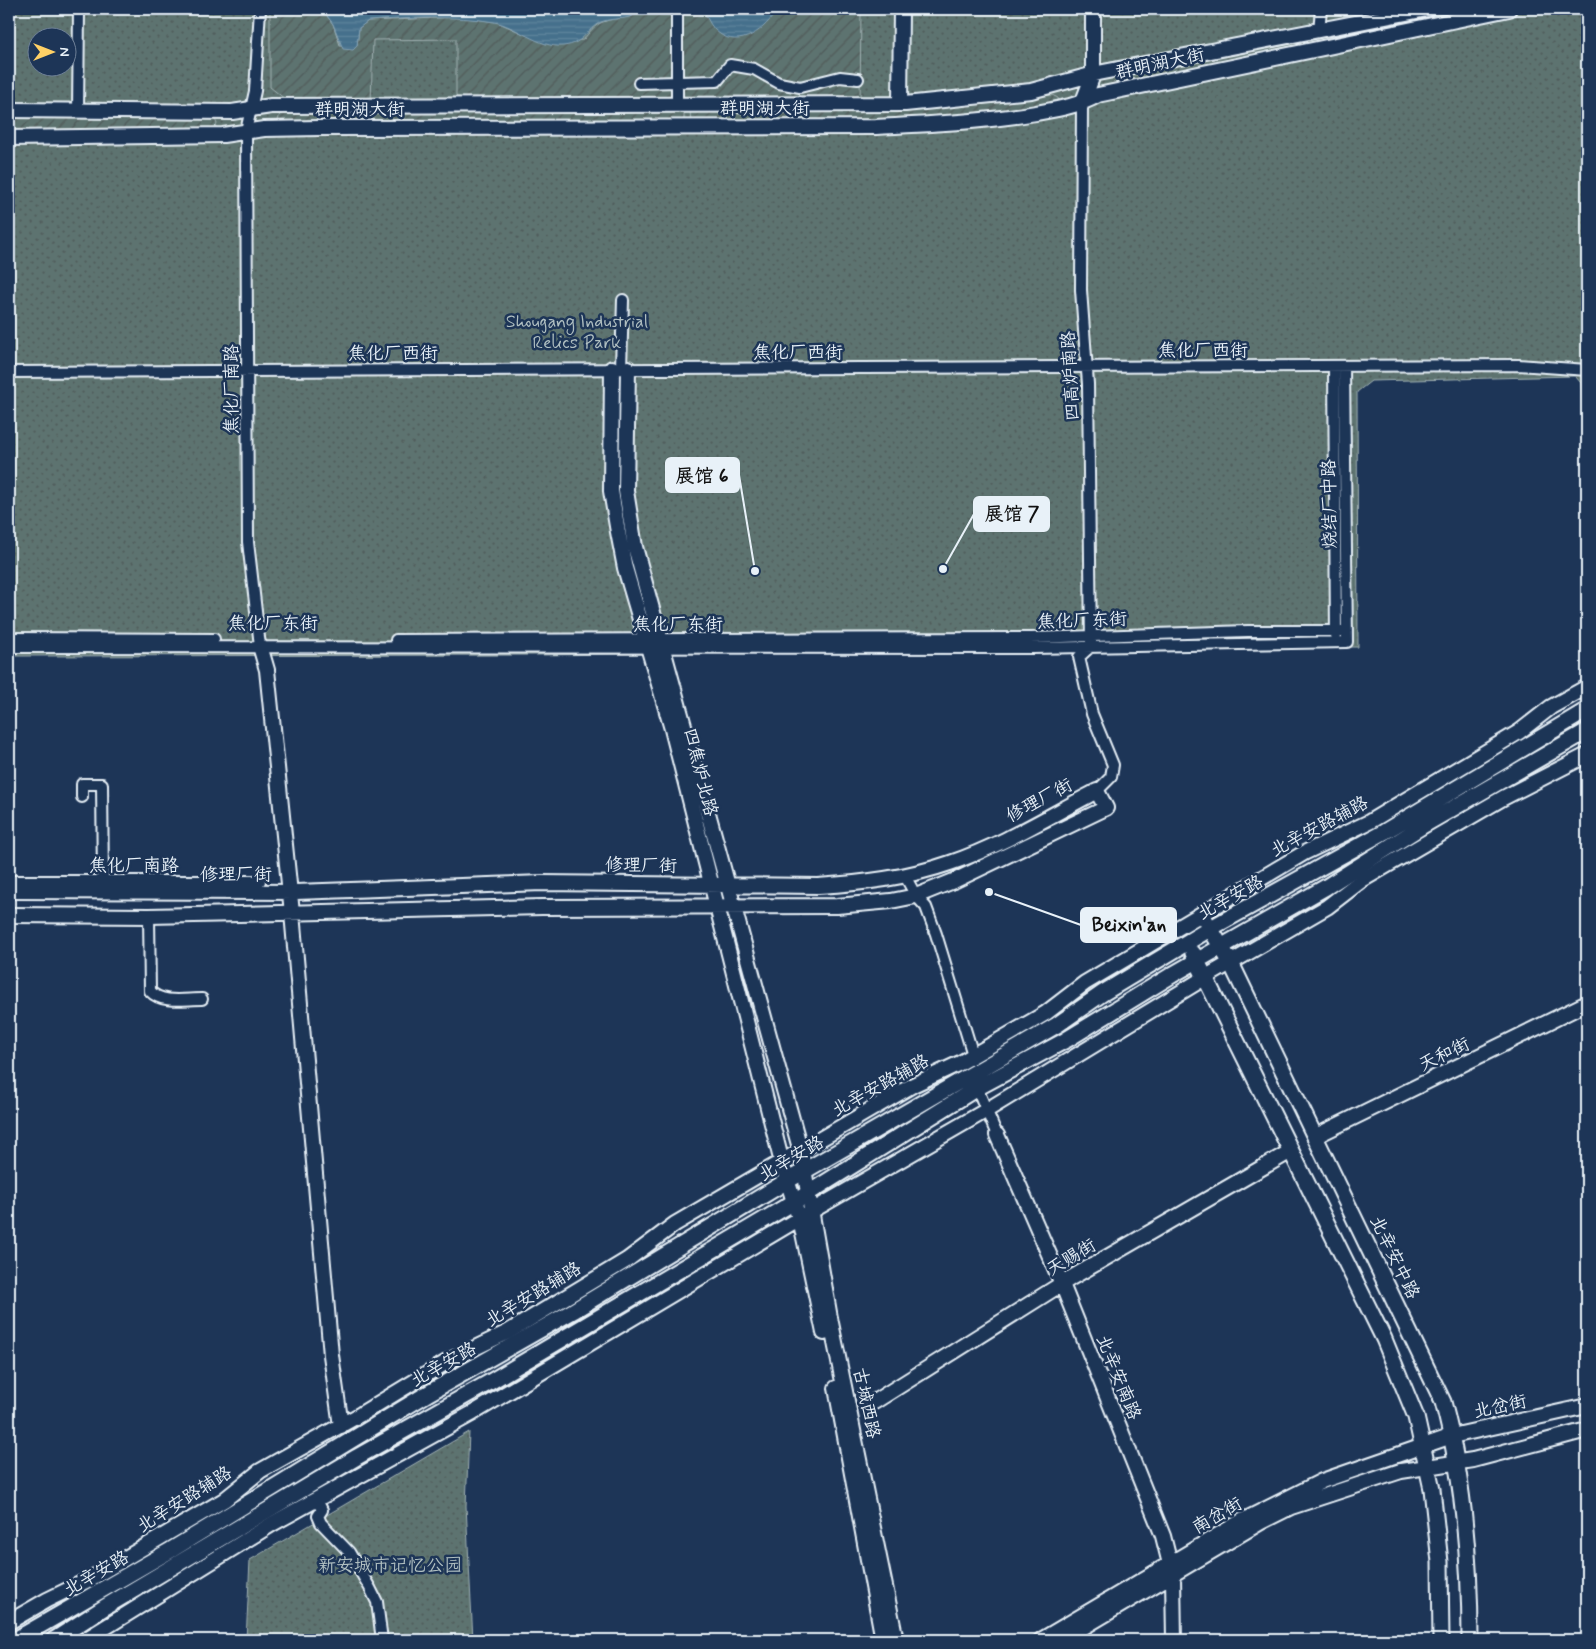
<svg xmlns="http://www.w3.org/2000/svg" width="1596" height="1649" viewBox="0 0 1596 1649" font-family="Mynerve,'LXGW WenKai TC',sans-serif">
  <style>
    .park { fill: url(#park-dots); stroke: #a2b2b4; fill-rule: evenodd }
    .garden { fill: url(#garden-furrows); stroke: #a2b2b4 }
    .water { fill: url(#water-rules); stroke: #86a4b7 }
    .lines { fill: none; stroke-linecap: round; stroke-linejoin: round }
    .street-casing { stroke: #e8f1f8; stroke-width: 14 }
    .secondary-casing { stroke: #e8f1f8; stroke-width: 18 }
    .primary-casing { stroke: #e8f1f8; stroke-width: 19 }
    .street { stroke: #1d3557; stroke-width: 10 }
    .secondary { stroke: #1d3557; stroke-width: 14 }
    .primary { stroke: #1d3557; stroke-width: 15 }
    .labels { text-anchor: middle; stroke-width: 5; stroke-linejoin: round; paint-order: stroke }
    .street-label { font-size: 18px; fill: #e8f1f8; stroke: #1d3557 }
    .park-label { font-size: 18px; fill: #b0bfc1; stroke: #1d3557 }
    .leader { fill: none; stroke: #e8f1f8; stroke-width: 2 }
    .callout-dot { fill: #e8f1f8; stroke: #1d3557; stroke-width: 2 }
    .callout { fill: #e8f1f8; stroke: #e8f1f8; stroke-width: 2 }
    .callout-label { font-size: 19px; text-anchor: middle; font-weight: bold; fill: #111 }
  </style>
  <defs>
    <pattern id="park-dots" width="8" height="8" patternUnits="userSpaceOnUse" patternTransform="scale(1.25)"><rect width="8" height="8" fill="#5d736f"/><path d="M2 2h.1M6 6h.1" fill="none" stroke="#505b5b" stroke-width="1.8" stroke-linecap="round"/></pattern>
    <pattern id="garden-furrows" width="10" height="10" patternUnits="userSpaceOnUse" patternTransform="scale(1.25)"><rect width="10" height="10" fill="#5d736f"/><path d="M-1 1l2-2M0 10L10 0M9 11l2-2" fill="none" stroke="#505b5b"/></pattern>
    <pattern id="water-rules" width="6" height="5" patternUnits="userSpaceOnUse" patternTransform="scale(1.25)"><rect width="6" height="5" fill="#45708c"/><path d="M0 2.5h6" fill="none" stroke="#60859d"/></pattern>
  </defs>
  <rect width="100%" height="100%" fill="#1d3557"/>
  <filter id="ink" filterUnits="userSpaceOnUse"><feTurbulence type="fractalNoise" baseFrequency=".02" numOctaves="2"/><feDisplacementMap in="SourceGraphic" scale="10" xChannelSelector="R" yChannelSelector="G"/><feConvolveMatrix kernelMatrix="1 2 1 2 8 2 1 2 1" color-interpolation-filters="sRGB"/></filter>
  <g filter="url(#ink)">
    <path class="park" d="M9,9h1578v462l-6,-88 -6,-7 -204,5 -14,11 1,255 -827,8 -522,1zM38,38h30v30h-30z
      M469,1432l-3,74 7,134h-227l4,-80z"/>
    <path class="garden" d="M270,9h52l11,15 7,21 17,1 2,-18 9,-7 91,-4 38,5 47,21 39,-3c6,-7 11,-15 20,-18 15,-6 28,-1 40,-13h59l13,20 60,-16 -1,-4h87l-1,93 -404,-3v-60l-83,1 -2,63h-81l-20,-16z
      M1052,95l6,3 1,5 -86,16 -282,4 -1,-12 196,-1 88,-6z
      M684,109v14l-404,2 -2,-4 2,-8 5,-1z
      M208,115l6,2 3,7 -2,5 -206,4v-15z"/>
    <path class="water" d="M322,9h321c-12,12 -24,8 -39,12 -17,5 -18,23 -41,25 -25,2 -46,-20 -69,-24 -39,-7 -85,-4 -126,-1l-9,7 -2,18 -4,4 -10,-1 -10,-25z
      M702,9h72l1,4c-13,20 -40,38 -61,16 -5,-6 -8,-14 -12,-20z"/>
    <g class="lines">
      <g class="street-casing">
        <path id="street" d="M1319,31l2,-22
          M639,83l78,-2 13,-16 24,4 25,14 21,4 40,-10 18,2
          M1082,104l-1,186 7,94 3,262 -12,11 13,57 21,51 -2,12 -14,14
          M677,105v-96
          M78,112l1,-103
          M1334,367l2,268
          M621,368l2,-68
          M9,372l1509,-7 69,5
          M9,638l205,1
          M396,640l635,-2 217,-7h99
          M260,646l-12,-104 -2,-411 9,-40 5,-82
          M9,647l1024,1 314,-6 -3,-276
          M82,797v-13h20l1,98
          M905,876l11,20 10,11 10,27 37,121
          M9,881h251
          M149,916l1,75c12,13 34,8 52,8
          M977,1088l20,47
          M317,1500l5,10 -4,6 3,7 28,29 21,36 7,14 5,38"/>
      </g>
      <g class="secondary-casing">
        <path id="secondary" d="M900,104l1,-95
          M1082,104l11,-29v-66
          M9,110l223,2 39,-6 634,-2 126,-13 67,-18 329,-64
          M9,138l214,-3 41,-6 55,-1 557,-1c54,-3 107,-5 160,-14 22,-4 42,-7 62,-18l411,-86
          M612,368l-1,123 7,41 7,36 47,161 110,434 20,65 22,105
          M628,368l-2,123 9,56 166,605 29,166 66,322
          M260,646l7,24 25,243 39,442 10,71
          M9,891l287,1 246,-9 276,3c45,-3 89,-8 132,-23 51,-17 99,-47 147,-72l9,17 -150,72 -40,16 -25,5 -54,5 -295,1 -393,9 -140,-1
          M997,1135l65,149 101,252 10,40 1,64
          M1316,1136l271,-133
          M836,1388l47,252
          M874,1402l197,-124 220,-127
          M9,1622l38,-22 43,-21 134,-79 36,-29 101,-57 89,-54 58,-28 119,-72 48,-36 238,-139 47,-22 86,-50 39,-30 219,-130 65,-31 150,-90 32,-25 36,-20
          M85,1640l187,-116 201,-111 337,-201 177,-102 219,-133 121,-70 35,-27 141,-82 84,-43
          M1041,1640l201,-119 80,-40 130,-45 135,-30
          M1062,1640l199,-118 30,-15 110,-36 72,-11 114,-30"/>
      </g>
      <g class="primary-casing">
        <path id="primary" d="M1202,915l29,48 212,439c21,77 27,159 27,238
          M1193,953l191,386 32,78 16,72 8,73 1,78
          M15,1640l156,-90 256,-156 146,-83 214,-130 270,-156 46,-32 108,-65 173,-96 203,-122
          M54,1640l51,-33 252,-150 133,-75 304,-180 183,-114 89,-48 106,-65 154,-88 98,-62 163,-94"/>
      </g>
      <use href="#street" class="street"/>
      <use href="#secondary" class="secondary"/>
      <use href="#primary" class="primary"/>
    </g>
  </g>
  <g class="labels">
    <g class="street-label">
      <text transform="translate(1160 63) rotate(-12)" y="6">群明湖大街</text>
      <text x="765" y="114">群明湖大街</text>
      <text x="360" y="115">群明湖大街</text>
      <text x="1203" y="356">焦化厂西街</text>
      <text x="798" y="358">焦化厂西街</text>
      <text x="393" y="359">焦化厂西街</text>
      <text transform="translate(1070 376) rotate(-93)" y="6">四高炉南路</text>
      <text transform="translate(231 389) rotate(-90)" y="6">焦化厂南路</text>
      <text transform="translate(1329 504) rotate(-91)" y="6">烧结厂中路</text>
      <text transform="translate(1082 620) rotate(-2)" y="6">焦化厂东街</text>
      <text x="273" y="629">焦化厂东街</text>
      <text x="678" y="630">焦化厂东街</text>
      <text transform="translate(701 772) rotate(76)" y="6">四焦炉北路</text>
      <text transform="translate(1039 800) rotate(-28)" y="6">修理厂街</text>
      <text transform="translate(1319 826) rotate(-28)" y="6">北辛安路辅路</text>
      <text x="134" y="871">焦化厂南路</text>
      <text transform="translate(641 865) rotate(1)" y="6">修理厂街</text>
      <text x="236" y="880">修理厂街</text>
      <text transform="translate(1230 897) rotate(-29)" y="6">北辛安路</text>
      <text transform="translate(1444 1054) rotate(-26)" y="6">天和街</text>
      <text transform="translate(880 1085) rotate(-29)" y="6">北辛安路辅路</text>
      <text transform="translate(791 1158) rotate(-30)" y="6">北辛安路</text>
      <text transform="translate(1071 1257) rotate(-31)" y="6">天赐街</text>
      <text transform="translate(1395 1257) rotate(64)" y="6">北辛安中路</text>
      <text transform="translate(533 1294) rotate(-31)" y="6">北辛安路辅路</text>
      <text transform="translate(443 1364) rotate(-29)" y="6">北辛安路</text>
      <text transform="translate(1119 1377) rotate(68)" y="6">北辛安南路</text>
      <text transform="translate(867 1403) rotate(78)" y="6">古城西路</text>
      <text transform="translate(1500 1406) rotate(-12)" y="6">北岔街</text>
      <text transform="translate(184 1499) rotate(-32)" y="6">北辛安路辅路</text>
      <text transform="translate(1217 1515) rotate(-30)" y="6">南岔街</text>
      <text transform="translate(96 1573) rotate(-30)" y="6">北辛安路</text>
    </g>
    <g class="park-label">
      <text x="577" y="327">Shougang Industrial<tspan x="577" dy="21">Relics Park</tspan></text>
      <text x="390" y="1571">新安城市记忆公园</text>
    </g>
  </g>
  <path class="leader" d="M755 571L739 475M943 569L974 514M989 892L1081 925"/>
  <g class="callout-dot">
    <circle cx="755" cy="571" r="5"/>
    <circle cx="943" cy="569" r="5"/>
    <circle cx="989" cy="892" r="5"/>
  </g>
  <g class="callout">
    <rect x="666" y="458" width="73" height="34" rx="5"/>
    <rect x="974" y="497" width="75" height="34" rx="5"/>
    <rect x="1081" y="908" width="95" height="34" rx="5"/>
  </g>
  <g class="callout-label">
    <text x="702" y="482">展馆 6</text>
    <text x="1012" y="520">展馆 7</text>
    <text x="1129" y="931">Beixin'an</text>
  </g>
  <rect width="1596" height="1649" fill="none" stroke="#1d3557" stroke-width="30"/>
  <rect x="15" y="15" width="1566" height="1619" fill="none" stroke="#e8f1f8" stroke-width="2" filter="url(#ink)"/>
  <g transform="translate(52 52) rotate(90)"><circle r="24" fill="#1d3557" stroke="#6e8097"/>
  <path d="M0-4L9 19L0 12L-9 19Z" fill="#ffd166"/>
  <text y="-8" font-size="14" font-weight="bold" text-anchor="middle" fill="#e8f1f8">N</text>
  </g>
</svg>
